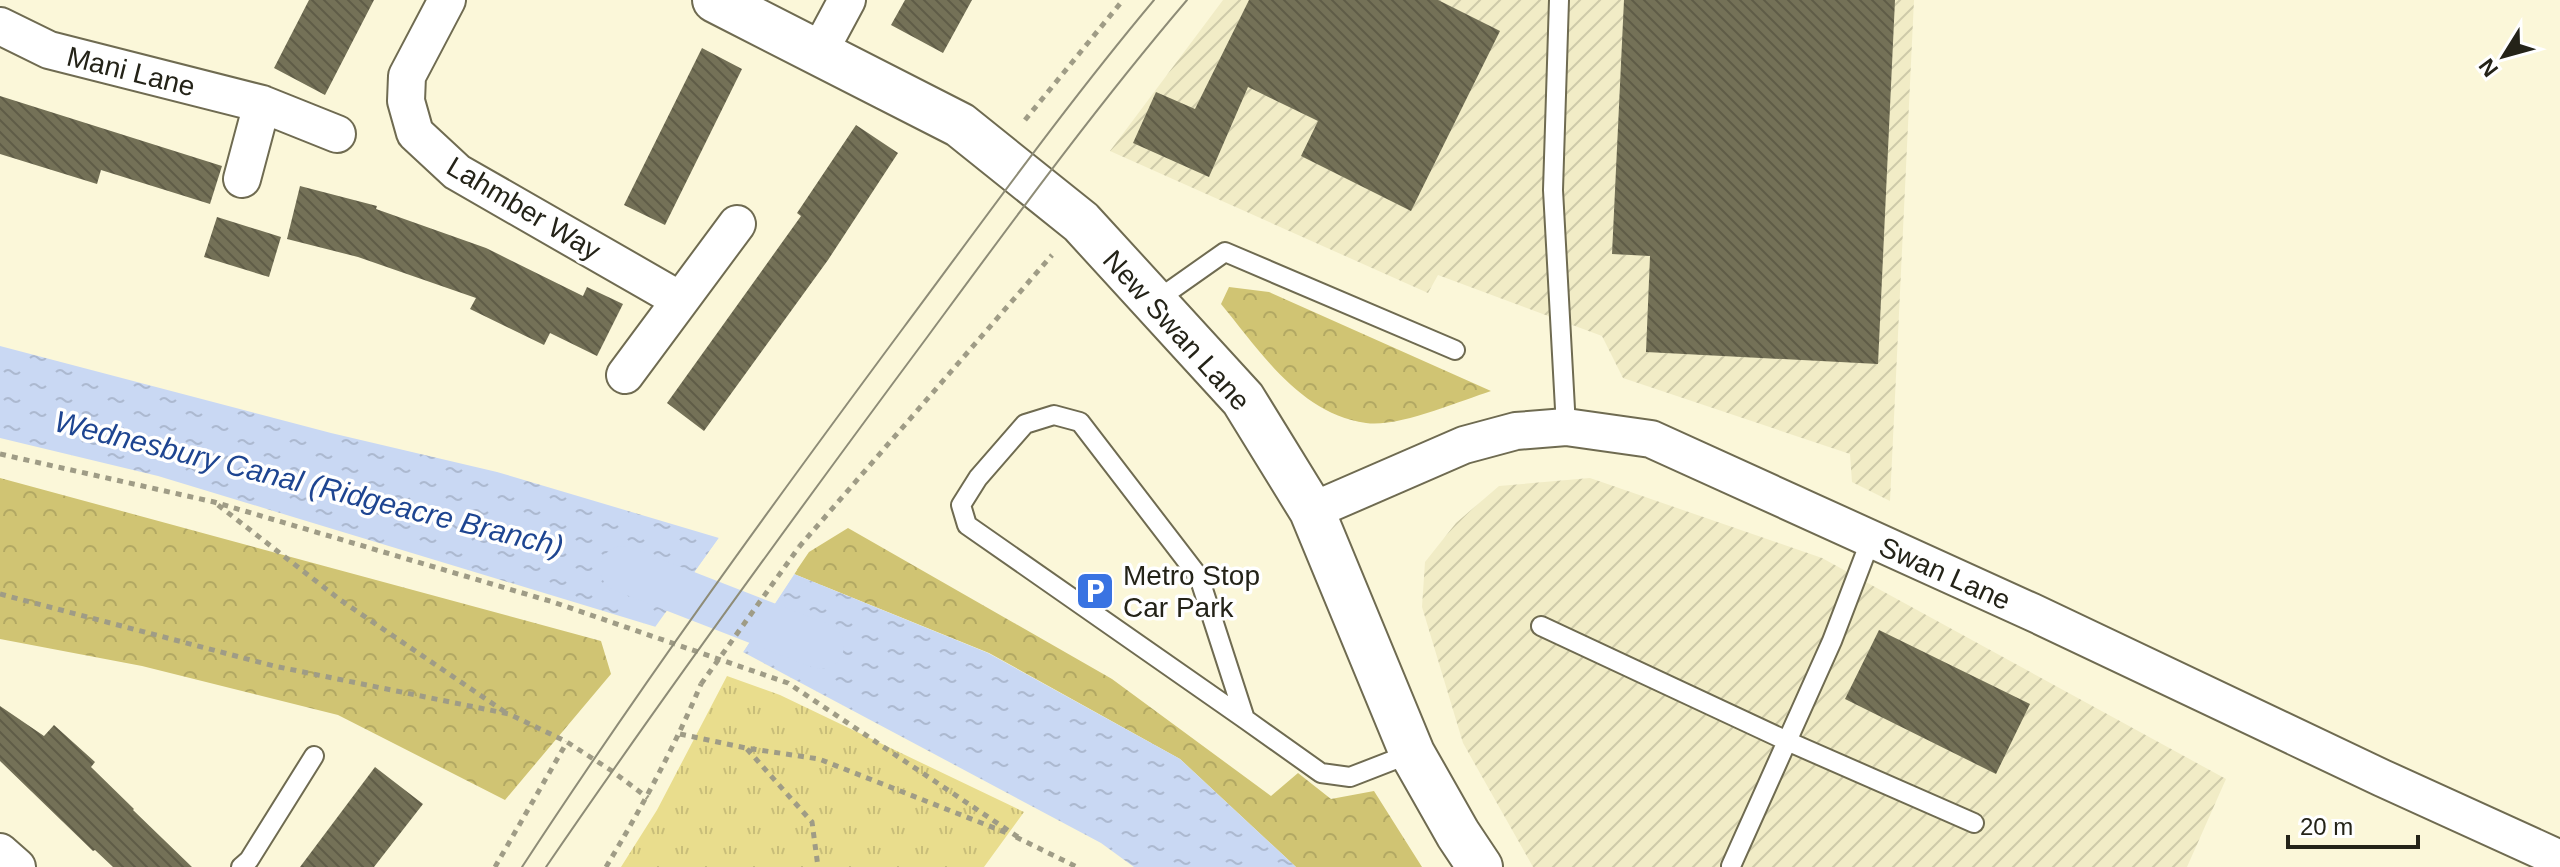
<svg xmlns="http://www.w3.org/2000/svg" width="2560" height="867" viewBox="0 0 2560 867" font-family="Helvetica,sans-serif">
  <style>
    .industrial { fill: url(#industrial-furrows) }
    .grass { fill: url(#grass-tufts) }
    .forest { fill: url(#forest-crowns) }
    .water { fill: url(#water-ripples) }
    .pier { fill: #fbf7d9 }
    .lines { fill: none; stroke-linecap: round; stroke-linejoin: round }
    .canal { stroke: #c9d8f3; stroke-width: 46 }
    .building { fill: url(#building-back-hatch) }
    .lane-casing { stroke: #6f6b51; stroke-width: 22 }
    .street-casing { stroke: #6f6b51; stroke-width: 40 }
    .secondary-casing { stroke: #6f6b51; stroke-width: 48 }
    .path { stroke: #9f9c86; stroke-width: 5; stroke-dasharray: 6 6; stroke-linecap: butt }
    .lane { stroke: #fff; stroke-width: 18 }
    .street { stroke: #fff; stroke-width: 36 }
    .secondary { stroke: #fff; stroke-width: 44 }
    .tram { stroke: #8e8c77; stroke-width: 2 }
    .path-bridge { stroke: #9f9c86; stroke-width: 5; stroke-dasharray: 6 6; stroke-linecap: butt }
    .labels { text-anchor: middle; stroke-width: 7; stroke-linejoin: round; paint-order: stroke }
    .street-label { font-size: 28px; fill: #242318; stroke: #fff }
    .poi-label { font-size: 28px; fill: #242318; stroke: #fff; text-anchor: start }
    .water-label { font-size: 30px; font-style: italic; fill: #1e4591; stroke: #fff }
  </style>
  <defs>
    <pattern id="industrial-furrows" width="10" height="10" patternUnits="userSpaceOnUse" patternTransform="scale(2)"><rect width="10" height="10" fill="#f1ecc6"/><path d="M-1 1l2-2M0 10L10 0M9 11l2-2" fill="none" stroke="#cecaa9"/></pattern>
    <pattern id="grass-tufts" width="24" height="20" patternUnits="userSpaceOnUse" patternTransform="scale(2)"><rect width="24" height="20" fill="#e9dd8d"/><path d="M3 7l-1-3M5 7V3M7 7l1-3M15 17l-1-3M17 17v-4M19 17l1-3" fill="none" stroke="#c8bd79"/></pattern>
    <pattern id="forest-crowns" width="20" height="18" patternUnits="userSpaceOnUse" patternTransform="scale(2)"><rect width="20" height="18" fill="#d0c473"/><path d="M2 6a3 3 0 1 1 6 0M12 15a3 3 0 1 1 6 0" fill="none" stroke="#b2a863"/></pattern>
    <pattern id="water-ripples" width="26" height="14" patternUnits="userSpaceOnUse" patternTransform="scale(2)"><rect width="26" height="14" fill="#c9d8f3"/><path d="M2 4q2-2 4 0t4 0M15 11q2-2 4 0t4 0" fill="none" stroke="#acb9d0"/></pattern>
    <pattern id="building-back-hatch" width="6" height="6" patternUnits="userSpaceOnUse" patternTransform="scale(2)"><rect width="6" height="6" fill="#747157"/><path d="M-1 5l2 2M0 0l6 6M5-1l2 2" fill="none" stroke="#5f5c47"/></pattern>
  </defs>
  <rect width="100%" height="100%" fill="#fbf7d9"/>
  <path class="industrial" d="M1223,0h691l-24,501 -38,-19 -2,-28 -227,-76 -21,-42 -164,-61 -10,18 -318,-142z
    M1590,478l232,80 404,221 -39,88h-654l-70,-124 -41,-136 3,-45 31,-39 43,-37z"/>
  <path class="grass" d="M727,676l53,19 244,117 -40,55h-363l36,-57z"/>
  <path class="forest" d="M1229,287l40,5 222,99c-31,10 -94,37 -125,32 -66,-9 -106,-72 -145,-119z
    M0,478l601,163 10,33 -106,126 -167,-85 -196,-49 -142,-27z
    M848,528l264,151 159,117 27,-23 33,26 43,-8 48,76h-126l-116,-108 -191,-106 -195,-79 15,-22z"/>
  <path class="water" d="M0,346l331,87 166,39 222,66 -63,89 -498,-151 -158,-38z
    M794,574l194,79 192,106 116,108h-162l-33,-24 -358,-191z"/>
  <path class="pier" d="M721,535l1,5 -63,89 -6,1z
    M793,570h4l-56,85 -1,-6z"/>
  <g class="lines">
    <path class="canal" d="M623,569l198,77"/>
  </g>
  <path class="building" d="M309,0h65l-49,95 -51,-27z
    M905,0h67l-29,53 -52,-28z
    M1249,0h189l62,31 -89,180 -110,-55 17,-35 -70,-34 -39,90 -76,-34 23,-51 39,17z
    M1624,0h271l-17,364 -232,-12 4,-96 -38,-2z
    M702,48l40,21 -77,156 -41,-20z
    M0,96l222,70 -12,38 -109,-34 -4,14 -97,-30z
    M856,125l42,28 -70,107 -124,171 -37,-28 134,-187 -4,-3z
    M300,186l77,20 -1,3 110,39 97,48 4,-9 36,17 -26,52 -47,-23 -6,12 -74,-36 6,-11 -118,-41 -71,-18z
    M217,217l64,20 -12,40 -65,-20z
    M1879,630l151,74 -34,70 -151,-75z
    M0,706l44,30 10,-11 41,37 -4,5 43,42 -1,1 59,57h-79l-18,-17 -2,1 -93,-90z
    M375,767l48,37 -49,63h-74z"/>
  <g class="lines">
    <g class="lane-casing">
      <path id="lane" d="M1559,0l-6,190 13,237
        M1154,302l71,-50 230,98
        M1541,626l246,115 187,82
        M1245,719l-46,-142 -119,-155 -26,-7 -29,9 -47,54 -17,27 6,20 278,194 76,54 29,4 62,-24
        M1731,866l101,-225 39,-102
        M241,867l8,-7 65,-104"/>
    </g>
    <g class="street-casing">
      <path id="street" d="M447,0l-40,76 -1,25 9,32 42,39 223,128
        M0,26l49,24 213,54
        M818,54l29,-54
        M242,179l20,-75 75,30
        M625,375l112,-151
        M1312,511l152,-66 52,-14 50,-4 85,12 381,173 350,166 178,81
        M0,852l17,15"/>
    </g>
    <g class="secondary-casing">
      <path id="secondary" d="M715,0l245,125 121,97 162,177 69,112 100,242 46,81 22,33"/>
    </g>
    <path class="path" d="M1025,120l98,-120
      M0,454l214,48 339,100 235,81 230,154
      M218,505l121,94 166,113
      M799,547l253,-292
      M0,594l274,72 235,48 58,28 45,29 36,27
      M680,734l66,14 73,11 188,74
      M747,749l65,73 6,45
      M1016,837l61,30
      M495,867l72,-125
      M606,867c36,-60 68,-119 95,-183"/>
    <use href="#lane" class="lane"/>
    <use href="#street" class="street"/>
    <use href="#secondary" class="secondary"/>
    <path class="tram" d="M522,867c121,-185 250,-362 382,-540 82,-110 162,-222 250,-327
      M546,867c123,-180 252,-356 382,-531 84,-114 167,-228 259,-336"/>
    <path class="path-bridge" d="M701,684l98,-137"/>
  </g>
  <defs>
    <g id="parking-square" transform="scale(2)"><rect x="-9" y="-9" width="18" height="18" rx="4" fill="#3973e2" stroke="#fff"/><path d="M-3.5-5.5H1a3.5 3.5 0 0 1 0 7H-1V5.5H-3.5ZM-1-3.4V-.6H.8a1.4 1.4 0 0 0 0-2.8Z" fill="#fff"/></g>
  </defs>
  <g fill-rule="evenodd">
    <use href="#parking-square" x="1095" y="591"/>
  </g>
  <g class="labels">
    <g class="street-label">
      <text transform="translate(131 71) rotate(14)" y="10">Mani Lane</text>
      <text transform="translate(524 208) rotate(31)" y="10">Lahmber Way</text>
      <text transform="translate(1177 330) rotate(48)" y="10">New Swan Lane</text>
      <text transform="translate(1945 573) rotate(24)" y="10">Swan Lane</text>
    </g>
    <g class="poi-label">
      <text x="1123" y="585">Metro Stop<tspan x="1123" dy="32">Car Park</tspan></text>
    </g>
    <g class="water-label">
      <text transform="translate(309 484) rotate(14)" y="10">Wednesbury Canal (Ridgeacre Branch)</text>
    </g>
  </g>
  <g transform="translate(2504 56) rotate(233)" stroke="#ffffff" stroke-width="6" paint-order="stroke">
  <path d="M0-6L14 30L0 20L-14 30Z" fill="#242318"/>
  <text y="-12" font-size="22" font-weight="bold" text-anchor="middle" fill="#242318">N</text>
  </g>
  <path d="M2288 835v12h130v-12" fill="none" stroke="#242318" stroke-width="4"/>
  <text x="2300" y="835" font-size="24" fill="#242318" stroke="#ffffff" stroke-width="6" paint-order="stroke">20 m</text>
</svg>
